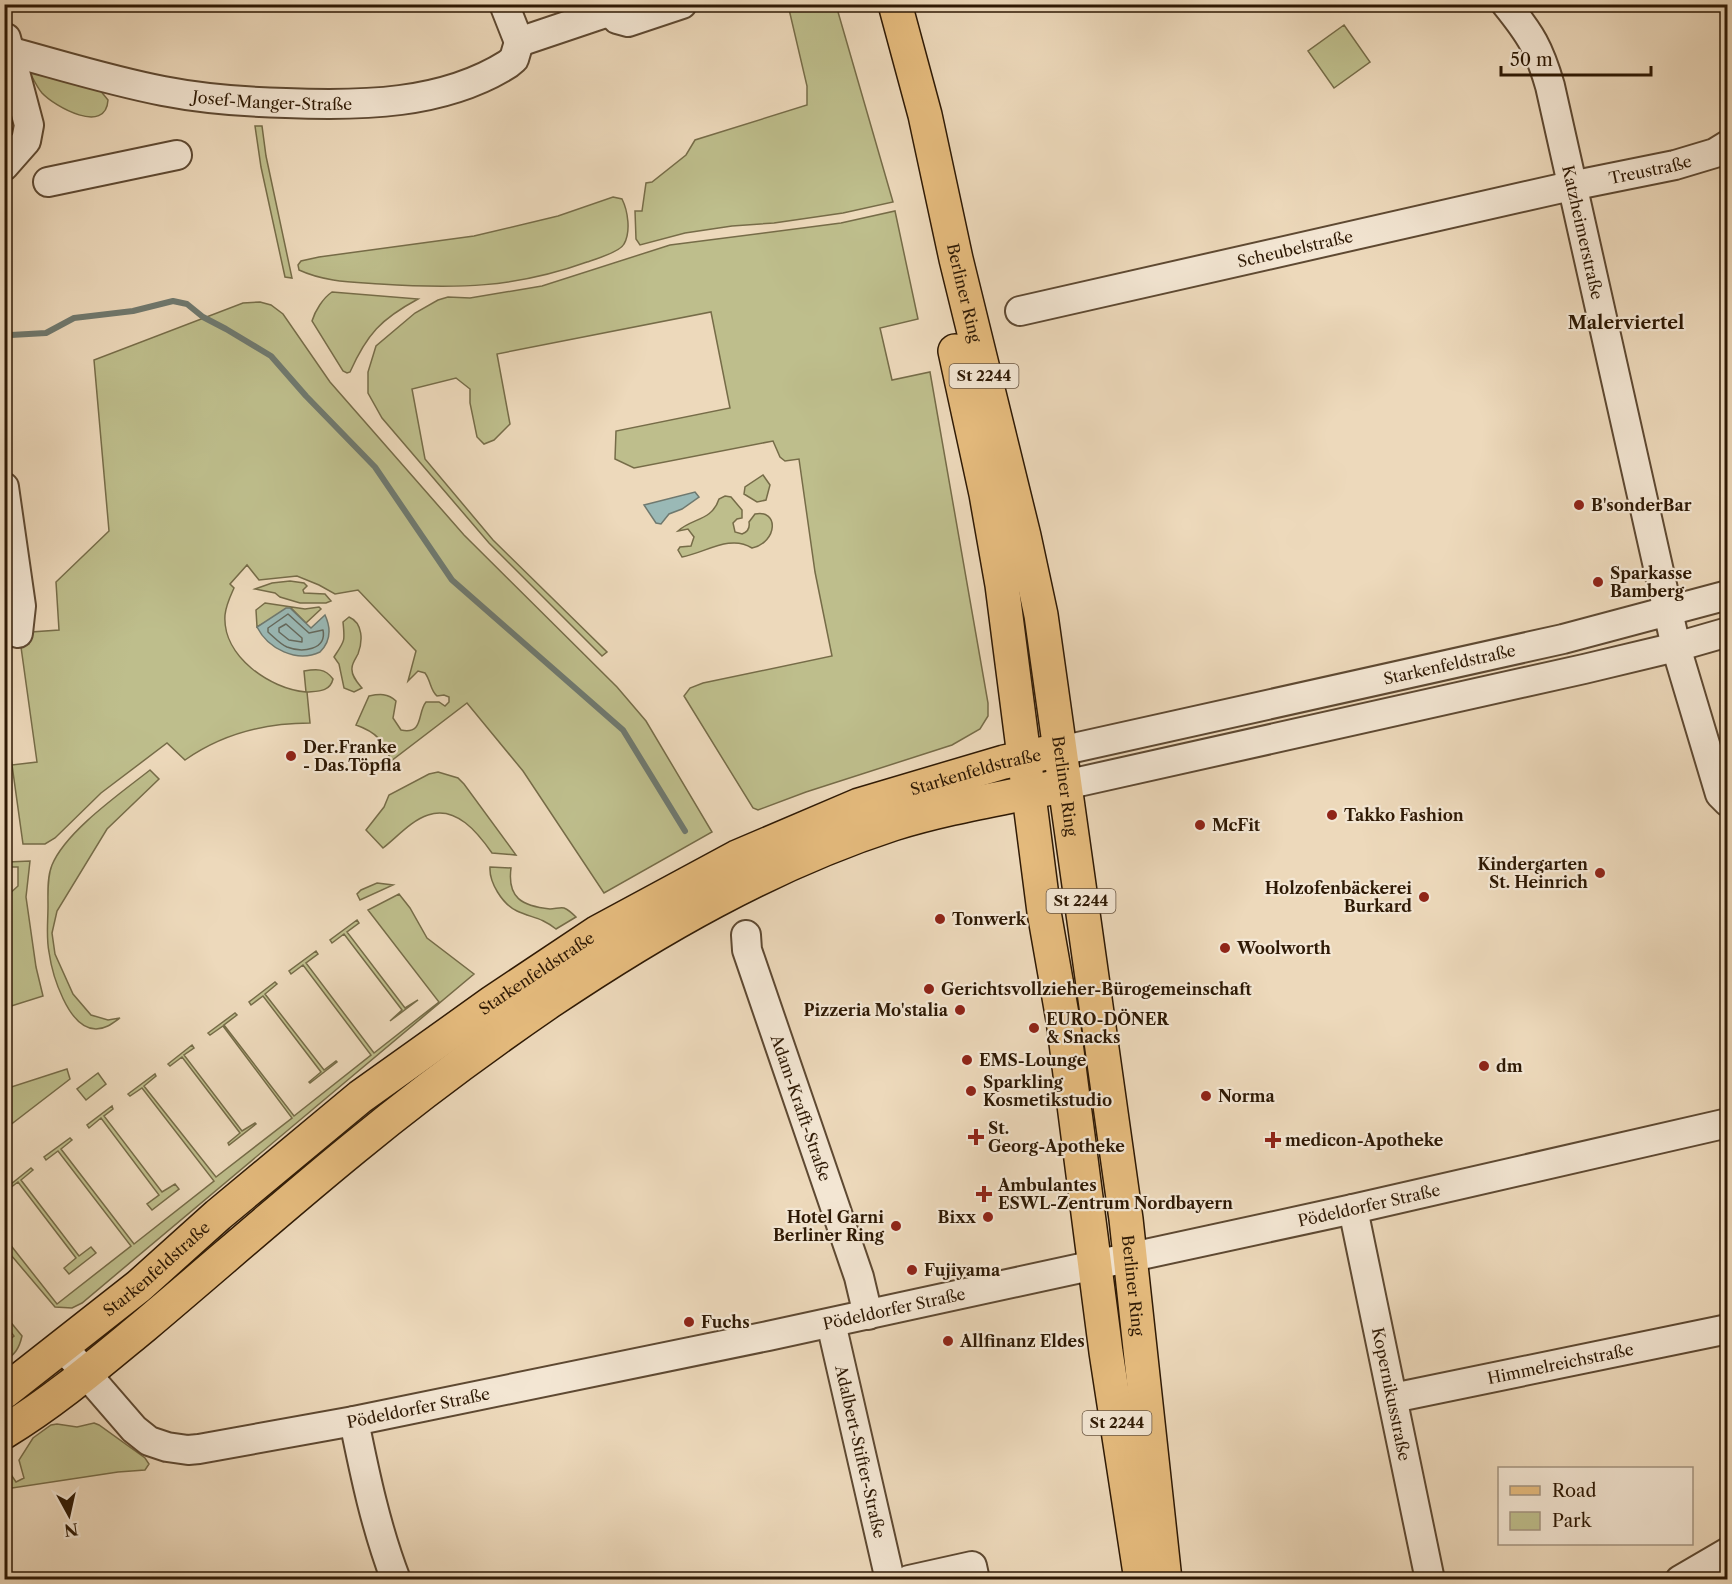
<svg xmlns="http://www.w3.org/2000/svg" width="1732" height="1584" viewBox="0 0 1732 1584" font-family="'Libre Caslon Text',serif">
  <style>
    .green { fill: #bebe8c; stroke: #766c48; stroke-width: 1.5 }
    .water { fill: #9ab9b6; stroke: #6f796f; stroke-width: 1.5 }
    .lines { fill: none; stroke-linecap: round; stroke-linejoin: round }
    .shore { stroke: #64695d; stroke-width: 1.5 }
    .stream { stroke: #6f796f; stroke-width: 6 }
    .minor-casing { stroke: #5e4932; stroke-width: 32 }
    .major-casing { stroke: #2e1904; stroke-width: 36 }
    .minor { stroke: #f3e6d3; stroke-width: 28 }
    .major { stroke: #e6bc7e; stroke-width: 33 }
    .poi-dot { fill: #8f2418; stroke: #f3e6d3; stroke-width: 2 }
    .labels { text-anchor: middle; stroke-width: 4.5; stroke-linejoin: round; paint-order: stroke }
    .shield { fill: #f3e6d3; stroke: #695642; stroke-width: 1.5 }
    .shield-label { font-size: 15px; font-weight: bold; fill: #2e1904 }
    .street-label { font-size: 16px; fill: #2e1904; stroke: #f3e6d3 }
    .poi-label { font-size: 16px; font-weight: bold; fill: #2e1904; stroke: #f3e6d3; text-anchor: start }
    .neighbourhood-label { font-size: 18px; font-weight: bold; fill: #2e1904; stroke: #f3e6d3 }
  </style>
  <rect width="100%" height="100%" fill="#edd9bb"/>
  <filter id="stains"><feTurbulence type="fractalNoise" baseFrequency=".00333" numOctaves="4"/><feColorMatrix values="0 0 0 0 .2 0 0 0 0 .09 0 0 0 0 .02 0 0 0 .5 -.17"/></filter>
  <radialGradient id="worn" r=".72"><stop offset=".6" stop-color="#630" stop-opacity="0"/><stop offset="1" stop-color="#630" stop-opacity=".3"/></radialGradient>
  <path class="green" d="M788,5h48l57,197 -50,11 -69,10 -42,3 -47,7 -45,12 -4,-6 -1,-28h7l4,-28 6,-1 34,-27 9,-15 112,-35v-19z
    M1344,25l26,37 -36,26 -26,-37z
    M28,69l67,15 13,16c-2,35 -53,7 -66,-7 -6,-7 -10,-17 -14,-24z
    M255,126h7l4,30 26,122 -7,-1 -24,-110z
    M613,197l9,2c6,12 9,33 2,45 -4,8 -28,15 -37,18 -72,26 -131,27 -207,22 -28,-2 -55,-2 -81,-14l-1,-5 3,-4 18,-4 155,-21 84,-20z
    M895,211l23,108 -38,9 12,52 38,-8 58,331v13l-8,13 -28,16 -146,47 -48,18 -5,-2 -69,-112 6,-8 13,-5 129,-27 -17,-84 -16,-113 -14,2 -5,-4 -7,-16 -139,27 -19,-9 1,-28 114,-23 -19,-96 -214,42 13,70 -16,16 -10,4 -7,-7 -7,-34v-14l-14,-11 -44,11 13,70 68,81 114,112 -5,4 -113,-113 -107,-125 -14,-25v-21l8,-26 39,-33 23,-13 10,-3 22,1 72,-12 128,-41 171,-22z
    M332,292l86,7c-37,20 -51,35 -68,73l-3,1 -4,-2 -31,-50c3,-10 11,-23 20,-29z
    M260,302l11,3 12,9 47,68 134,153 153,152 29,34 66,111 -108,61 -81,-122 -56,-68 -76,58c-7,-20 -15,-29 -35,-36l13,-29c10,-2 19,-3 27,5l-3,17 8,12c23,5 16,-17 25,-28h13l6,4 4,-4v-5l-5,-2 -7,1c-7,-6 -6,-15 -12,-23l-7,-2 -10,10 8,-30 -58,-61 -23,4 -16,-9 -22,-9 -38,4 -12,-15 -17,19 4,4c-4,9 -8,17 -9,27 -3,41 45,74 81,77l-2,-21c12,-2 21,-3 29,8 -3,13 -15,12 -26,13l3,31c-45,0 -88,11 -125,37l-18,-17 -66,50 -46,45 -10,6h-22l-11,-79 -5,-3 -2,-8 -1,-51 8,62 25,-3 -16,-115 8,-3 2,-12 28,-2 -3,-48 53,-51 -15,-171 149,-57z
    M763,475l7,10 -4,15 -9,2 -13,-8 1,-7z
    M725,496l6,1 11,13v8l-5,1 -4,4 2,9 7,2c6,-2 8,-6 7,-12l6,-8c24,-5 23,28 -3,34 -22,-14 -47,5 -70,9l-4,-7 2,-3 11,-1 3,-9 -6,-8 -10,2c14,-13 34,-10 41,-32z
    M290,581l14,2 3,3 -4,4 1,3 21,1 6,7 -5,2h-26l-20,-6 -5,-4 -20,-4 17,-6z
    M265,603l40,6 14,-2 2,2 -15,14 -15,-15 -34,19 -1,-17z
    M349,617c14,6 14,24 9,37 -2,4 -6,9 -6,14 -1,8 6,15 10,20l-8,4 -10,-4 -5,-24 -5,-7c11,-17 11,-15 9,-35z
    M150,770l9,9 -52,50 -50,82 -5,22 3,21 18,40 18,21 17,5 12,-2c-7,5 -14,11 -24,11 -28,0 -44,-55 -47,-77 -3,-15 -1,-30 -1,-46 0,-13 -1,-29 4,-41 14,-34 69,-72 98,-95z
    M438,772l20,6 6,6 52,71 -24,-2c-14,-20 -36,-48 -64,-38 -16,5 -31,22 -45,33l-17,-18 18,-23 5,-12 40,-21z
    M30,861l-4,36 10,70 7,29 -38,12v-112h2l11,-10v-19h-10v-5z
    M490,867l21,1c-4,30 11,38 39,41 5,0 10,-2 14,-1 5,2 9,6 12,9l-20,12c-15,-12 -24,-11 -39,-18 -15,-7 -28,-29 -27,-44z
    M377,883l16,2 -33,15 -3,-6 4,-4z
    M399,894l11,14 17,30 47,36 -392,329 -10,5 -17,-1 -50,-59v-10l52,66 74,-58 -73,-95 -12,9 -2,-3 26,-19 2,2 -11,9 73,95 80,-63 -72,-93 -12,8 -2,-2 27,-20 1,2 -12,10 72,91 76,-59 -69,-92 -13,9 -2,-2 27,-20 2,2 -13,10 70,91 77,-61 -68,-90 -12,9 -2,-3 27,-20 2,3 -12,9 68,90 65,-51 -71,-92z
    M357,920l2,3 -12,9 58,76 13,-8 -28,21 12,-11 -58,-76 -12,9 -2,-3z
    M275,982l2,2 -12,10 59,76 12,-9 1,1 -27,21 -1,-1 12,-10 -58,-76 -12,9 -2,-3z
    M192,1045l2,3 -10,7 58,76 13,-8 1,1 -27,21 -1,-2 12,-10 -58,-76 -12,9 -2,-2z
    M67,1069l3,10 -65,50v-40z
    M98,1073l8,11 -20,16 -9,-11z
    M112,1106l1,3 -9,7 58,76 13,-8 4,5 -27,21 -5,-6 12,-9 -58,-77 -12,10 -2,-3z
    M31,1168l2,2 -12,10 58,76 12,-9 5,6 -27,21 -5,-6 12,-10 -58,-76 -12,9 -1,-2z
    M4,1314l18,22c-3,13 -7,18 -17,25v-18l9,-7 -9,-12z
    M94,1423l5,2 46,33 4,6 -4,6 -27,2 -106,16 -7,-2v-14l3,-2 8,12 8,-4 -5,-18 14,-22 18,-13 6,-1 20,3z"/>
  <path class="water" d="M695,492l4,5 -17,12 -13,5 -8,10 -5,-1 -12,-18z
    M286,608h4l21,20 14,-13c6,13 6,26 -5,37 -23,11 -52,-3 -63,-25z"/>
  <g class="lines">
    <path class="shore" d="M288,614l21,19 14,-3c4,20 -21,23 -36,17 -7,-3 -13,-10 -19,-15v-4z
      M286,624l16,14v4l-13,-2 -10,-8v-4z"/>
    <path class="stream" d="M4,338l7,-3 35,-2 28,-15 59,-7 40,-10 14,3 16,13 23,12 45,27 35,40 69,71 77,113 171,150 62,101"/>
    <g class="minor-casing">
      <g id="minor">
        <path d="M504,4l15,38"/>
        <path id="s1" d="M1506,4c25,31 33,44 44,82l126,561 44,147 8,8"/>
        <path d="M519,42l92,-31 6,8 11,3 54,-18"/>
        <path id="s2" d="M8,51c52,14 103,30 155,40 41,8 82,11 123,12 74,3 157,2 222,-39l6,-5 5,-17"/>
        <path d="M4,166l22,-25 3,-16 -23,-87"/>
        <path d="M48,182l129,-27"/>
        <path id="s3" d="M1020,311l551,-125 104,-21 40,-12 13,-8"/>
        <path d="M4,487l17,119 -3,27"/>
        <path id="s4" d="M1060,751l503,-112 165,-44"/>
        <path d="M1065,785l519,-116 92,-22 52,-15"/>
        <path id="s5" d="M746,935l1,15 112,327 9,38"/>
        <path id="s6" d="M1353,1209l77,371"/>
        <path id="s7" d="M831,1323l59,257"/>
        <path id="s8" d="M63,1347l71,82 15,12 18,6 21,3 11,-1 155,-28 414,-85 585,-127 375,-86"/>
        <path id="s9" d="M1393,1398l335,-69"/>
        <path d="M354,1421c11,54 22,107 42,159"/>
        <path d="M909,1580l63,-14 3,14"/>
        <path d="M1680,1580l48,-28"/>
      </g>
    </g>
    <g class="major-casing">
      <g id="major">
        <path id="s10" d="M895,4l30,111 31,144 68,277 17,79 85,604 39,361"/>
        <path d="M955,351l31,143 16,91 42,327 19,108 43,332 35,228"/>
        <path id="s11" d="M4,1392l135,-106 79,-71 142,-118 133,-95 105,-70 139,-75 122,-52 145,-43 42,-9"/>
        <path d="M4,1432c51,-31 95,-69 140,-106 70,-59 139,-120 210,-178 63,-52 128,-100 195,-146 107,-72 221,-138 344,-178 51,-16 106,-25 158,-36"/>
      </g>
    </g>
    <use href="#minor" class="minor"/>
    <use href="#major" class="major"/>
  </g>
  <g class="poi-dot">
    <circle cx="1579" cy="505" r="6"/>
    <circle cx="1598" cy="582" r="6"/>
    <circle cx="291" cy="756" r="6"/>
    <circle cx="1332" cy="815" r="6"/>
    <circle cx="1200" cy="825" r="6"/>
    <circle cx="1600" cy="873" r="6"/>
    <circle cx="1424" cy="897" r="6"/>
    <circle cx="940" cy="919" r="6"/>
    <circle cx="1225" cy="948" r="6"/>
    <circle cx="929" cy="989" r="6"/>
    <circle cx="960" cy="1010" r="6"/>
    <circle cx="1034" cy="1028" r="6"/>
    <circle cx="967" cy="1060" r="6"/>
    <circle cx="1484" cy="1066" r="6"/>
    <circle cx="971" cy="1091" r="6"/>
    <circle cx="1206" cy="1096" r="6"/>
    <path d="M973 1128h6v6h6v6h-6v6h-6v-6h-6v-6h6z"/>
    <path d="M1270 1131h6v6h6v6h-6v6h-6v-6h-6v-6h6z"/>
    <path d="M981 1185h6v6h6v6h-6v6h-6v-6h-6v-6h6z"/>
    <circle cx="988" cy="1217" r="6"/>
    <circle cx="896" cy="1226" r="6"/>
    <circle cx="912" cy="1270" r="6"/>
    <circle cx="689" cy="1322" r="6"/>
    <circle cx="948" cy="1341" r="6"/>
  </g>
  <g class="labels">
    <g class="shield">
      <rect x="949.5" y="364" width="69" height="24" rx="4.5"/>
      <rect x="1046.5" y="889" width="69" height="24" rx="4.5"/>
      <rect x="1082.5" y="1411" width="69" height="24" rx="4.5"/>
    </g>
    <g class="shield-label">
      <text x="984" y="381">St 2244</text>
      <text x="1081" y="906">St 2244</text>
      <text x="1117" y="1428">St 2244</text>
    </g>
    <g class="street-label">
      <text dy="6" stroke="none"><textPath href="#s2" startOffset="270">Josef-Manger-Straße</textPath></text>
      <text dy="6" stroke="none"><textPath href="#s3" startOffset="646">Treustraße</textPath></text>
      <text dy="6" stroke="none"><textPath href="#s1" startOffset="244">Katzheimerstraße</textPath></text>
      <text dy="6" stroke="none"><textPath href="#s3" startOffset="282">Scheubelstraße</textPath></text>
      <text dy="6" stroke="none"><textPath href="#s10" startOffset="297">Berliner Ring</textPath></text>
      <text dy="6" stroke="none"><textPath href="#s4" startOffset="399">Starkenfeldstraße</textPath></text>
      <text dy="6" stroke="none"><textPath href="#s11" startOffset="1164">Starkenfeldstraße</textPath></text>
      <text dy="6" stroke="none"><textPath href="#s10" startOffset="801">Berliner Ring</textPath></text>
      <text dy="6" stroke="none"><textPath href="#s11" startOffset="678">Starkenfeldstraße</textPath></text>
      <text dy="6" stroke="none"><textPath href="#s5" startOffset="182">Adam-Krafft-Straße</textPath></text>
      <text dy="6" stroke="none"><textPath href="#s8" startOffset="1374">Pödeldorfer Straße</textPath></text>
      <text dy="6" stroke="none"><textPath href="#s11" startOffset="196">Starkenfeldstraße</textPath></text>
      <text dy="6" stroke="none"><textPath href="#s10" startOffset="1305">Berliner Ring</textPath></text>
      <text dy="6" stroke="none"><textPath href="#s8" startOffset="888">Pödeldorfer Straße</textPath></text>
      <text dy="6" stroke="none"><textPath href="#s9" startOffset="171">Himmelreichstraße</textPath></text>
      <text dy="6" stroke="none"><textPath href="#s6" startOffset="189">Kopernikusstraße</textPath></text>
      <text dy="6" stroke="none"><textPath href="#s8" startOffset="402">Pödeldorfer Straße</textPath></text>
      <text dy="6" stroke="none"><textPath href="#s7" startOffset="132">Adalbert-Stifter-Straße</textPath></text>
    </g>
    <g class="poi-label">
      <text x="1591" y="511">B'sonderBar</text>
      <text x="1610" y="579">Sparkasse<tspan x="1610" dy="18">Bamberg</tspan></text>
      <text x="303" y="753">Der.Franke<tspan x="303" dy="18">- Das.Töpfla</tspan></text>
      <text x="1344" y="821">Takko Fashion</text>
      <text x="1212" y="831">McFit</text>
      <text x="1588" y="870" text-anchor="end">Kindergarten<tspan x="1588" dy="18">St. Heinrich</tspan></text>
      <text x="1412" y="894" text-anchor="end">Holzofenbäckerei<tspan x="1412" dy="18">Burkard</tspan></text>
      <text x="952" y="925">Tonwerk</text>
      <text x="1237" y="954">Woolworth</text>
      <text x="941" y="995">Gerichtsvollzieher-Bürogemeinschaft</text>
      <text x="948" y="1016" text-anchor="end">Pizzeria Mo'stalia</text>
      <text x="1046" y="1025">EURO-DÖNER<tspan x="1046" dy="18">&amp; Snacks</tspan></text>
      <text x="979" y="1066">EMS-Lounge</text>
      <text x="1496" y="1072">dm</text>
      <text x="983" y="1088">Sparkling<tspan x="983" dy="18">Kosmetikstudio</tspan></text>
      <text x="1218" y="1102">Norma</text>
      <text x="988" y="1134">St.<tspan x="988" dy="18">Georg-Apotheke</tspan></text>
      <text x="1285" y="1146">medicon-Apotheke</text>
      <text x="998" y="1191">Ambulantes<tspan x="998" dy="18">ESWL-Zentrum Nordbayern</tspan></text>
      <text x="884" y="1223" text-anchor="end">Hotel Garni<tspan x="884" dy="18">Berliner Ring</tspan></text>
      <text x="976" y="1223" text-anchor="end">Bixx</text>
      <text x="924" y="1276">Fujiyama</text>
      <text x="701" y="1328">Fuchs</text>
      <text x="960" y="1347">Allfinanz Eldes</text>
    </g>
    <g class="neighbourhood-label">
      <text x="1626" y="329">Malerviertel</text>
    </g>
  </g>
  <rect width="1732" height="1584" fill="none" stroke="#edd9bb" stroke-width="24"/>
  <rect x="6" y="6" width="1720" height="1572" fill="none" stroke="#2e1904" stroke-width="3"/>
  <rect x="12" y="12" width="1708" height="1560" fill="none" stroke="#2e1904" stroke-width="1.5"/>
  <rect x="1498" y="1467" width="195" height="78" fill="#f3e6d3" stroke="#a49480" stroke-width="1.5"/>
  <rect x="1510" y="1486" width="30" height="9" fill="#e6bc7e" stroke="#a49480" stroke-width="1.5"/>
  <text x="1552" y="1497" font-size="18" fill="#2e1904">Road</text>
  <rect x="1510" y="1512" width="30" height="18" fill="#bebe8c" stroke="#a49480" stroke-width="1.5"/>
  <text x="1552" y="1527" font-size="18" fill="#2e1904">Park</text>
  <g transform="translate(69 1515) rotate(172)" stroke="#f3e6d3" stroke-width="4.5" paint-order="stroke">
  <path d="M0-4.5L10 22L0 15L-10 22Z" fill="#2e1904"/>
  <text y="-9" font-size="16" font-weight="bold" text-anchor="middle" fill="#2e1904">N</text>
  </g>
  <path d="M1501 66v9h150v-9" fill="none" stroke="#2e1904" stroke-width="3"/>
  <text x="1510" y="66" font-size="18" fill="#2e1904" stroke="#f3e6d3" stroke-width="4.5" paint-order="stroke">50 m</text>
  <rect width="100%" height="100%" filter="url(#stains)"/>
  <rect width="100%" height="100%" fill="url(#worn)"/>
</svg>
